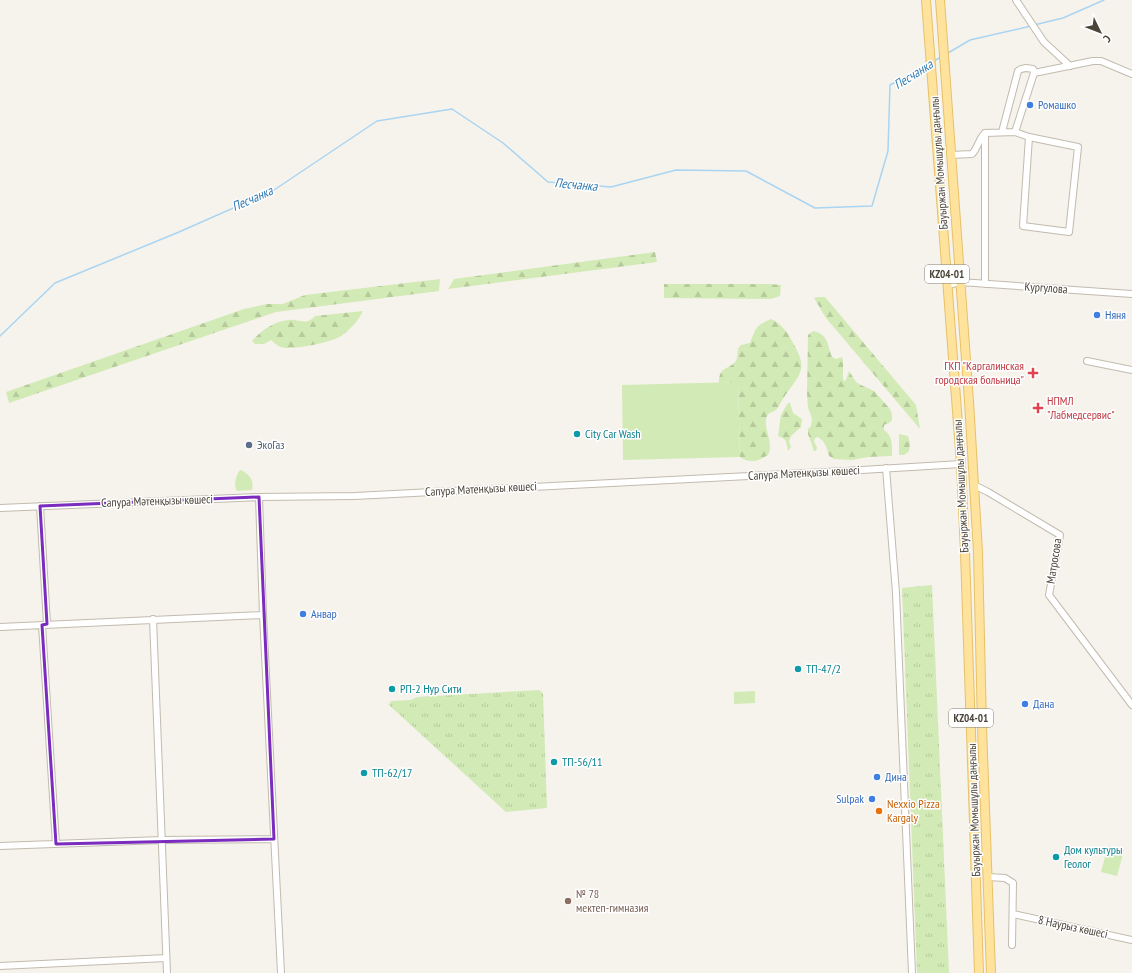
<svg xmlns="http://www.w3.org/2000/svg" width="1132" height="973" viewBox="0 0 1132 973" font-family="'PT Sans Narrow',sans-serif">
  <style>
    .grass { fill: #d2eab5 }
    .forest { fill: url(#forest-firs) }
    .park { fill: url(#park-tufts) }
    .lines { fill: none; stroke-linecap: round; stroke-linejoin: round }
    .stream { stroke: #a9d4f2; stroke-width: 1.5 }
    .minor-casing { stroke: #c2bbae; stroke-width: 8 }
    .major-casing { stroke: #e6c16a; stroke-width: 10 }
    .minor { stroke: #fff; stroke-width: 6 }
    .major { stroke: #ffe39c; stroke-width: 8 }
    .marked { fill: none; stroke: #7b2cbf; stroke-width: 3; stroke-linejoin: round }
    .shop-dot { fill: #3f7fe0; stroke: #fff; stroke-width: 1.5 }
    .health-dot { fill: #e0444e; stroke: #fff; stroke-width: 1.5 }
    .culture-dot { fill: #0f9aa8; stroke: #fff; stroke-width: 1.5 }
    .service-dot { fill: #5c6f8a; stroke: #fff; stroke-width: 1.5 }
    .food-dot { fill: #e8710a; stroke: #fff; stroke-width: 1.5 }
    .education-dot { fill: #8d6e63; stroke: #fff; stroke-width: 1.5 }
    .labels { text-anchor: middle; stroke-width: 3; stroke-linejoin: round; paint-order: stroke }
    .shield { fill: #fff; stroke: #817c74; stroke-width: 1 }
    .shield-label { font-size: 11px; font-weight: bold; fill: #4b4439 }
    .shop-label { font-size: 12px; fill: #366cbe; stroke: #fff; text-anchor: start }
    .street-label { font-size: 12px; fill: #4b4439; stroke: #fff }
    .health-label { font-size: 12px; fill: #be3a42; stroke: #fff; text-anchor: end }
    .culture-label { font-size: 12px; fill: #0d838f; stroke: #fff; text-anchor: start }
    .service-label { font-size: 12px; fill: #4e5e75; stroke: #fff; text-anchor: start }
    .food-label { font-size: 12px; fill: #c56008; stroke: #fff; text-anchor: start }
    .education-label { font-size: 12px; fill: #785e54; stroke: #fff; text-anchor: start }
    .water-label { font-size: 13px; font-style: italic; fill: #2e7ab2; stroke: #fff }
  </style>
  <defs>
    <pattern id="forest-firs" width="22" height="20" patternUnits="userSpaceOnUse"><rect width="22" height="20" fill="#d2eab5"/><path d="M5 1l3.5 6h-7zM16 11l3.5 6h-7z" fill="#b6ca9c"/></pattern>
    <pattern id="park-tufts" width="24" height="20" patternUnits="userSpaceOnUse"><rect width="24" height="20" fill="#d2eab5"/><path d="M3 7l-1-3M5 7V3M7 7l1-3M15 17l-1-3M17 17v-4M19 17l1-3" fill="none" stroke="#b6ca9c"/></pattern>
  </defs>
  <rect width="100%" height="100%" fill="#f6f3ec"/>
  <path class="grass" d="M738,382l2,75 -117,3 -1,-75z
    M241,470c9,5 13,10 11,20l-15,1 -1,-2c-2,-5 0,-13 3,-18z
    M755,691v12l-21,1v-12z
    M1108,846l16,4 -7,26 -16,-4z"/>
  <path class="forest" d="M655,252l2,10 -209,27 6,-10z
    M440,279l-1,12 -163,21 -267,91 -3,-11 238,-83 23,-5h16l22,-9z
    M664,284h106l11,1 -1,11 -9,3 -107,-1z
    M818,297h7l91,108 4,24 -94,-111 -12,-20z
    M363,311c-4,9 -13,19 -22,25 -9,6 -50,15 -60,11 -3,-1 -7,-4 -10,-7l-7,4h-9l-3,-3c10,-11 21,-19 36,-21 11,-2 17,7 27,-4z
    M771,319c10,4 17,14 22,24 13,22 10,29 -4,47 -5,6 -8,13 -12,19 -3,3 -8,3 -10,7 -4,8 3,21 3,30 0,3 -1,7 -2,9 -9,6 -19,9 -28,2l-2,-75 -19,1c0,-17 8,-12 16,-21 5,-5 0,-13 6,-17 3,-1 6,-1 9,-2 6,-15 5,-17 21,-24z
    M813,331c16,3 14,14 19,26l4,2 6,-2 1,3v19l1,2 2,-1 3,-9 7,11 5,3 13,6 16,18 2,5v6l-3,3 -5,2v5c9,6 8,16 8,26l-24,1 -16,3 -18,-1 -5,-3 -3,-10 -3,-5 -5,-4 -3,1 -1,3 3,7 -1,3h-2l-6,-17v-5l3,-3 1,-8 -4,-10 -1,-15 1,-58z
    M788,403h2l3,10 9,6 -1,8 -10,9 -2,5 2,6 -3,4 -2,-10 -3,-3 -5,-2 3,-21z
    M899,434l9,2 2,7 -1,8 -5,4h-5z"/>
  <path class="park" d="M932,585l17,388h-32l-15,-385z
    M539,690l4,3 4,115 -41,4 -117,-107 2,-4 19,-1 8,-3z"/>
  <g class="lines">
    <path class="stream" d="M1034,25l29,-7 41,-18
      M948,53l22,-13 61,-14
      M934,61l7,-4
      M0,336l55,-53 124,-51 95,-42 103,-69 75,-12 51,34 45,39 63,5 65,-17 70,1 69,37 57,-2 16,-55 2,-66 39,-21"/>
    <g class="minor-casing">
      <path id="minor" d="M1016,0l28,42 26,24
        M1002,132l16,-61c4,-4 9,-3 15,-2l1,4
        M1015,132l19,-59 59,-12h8l31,13
        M951,155l21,-1c6,-6 7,-16 13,-21
        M985,284v-151l30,-1 14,5 49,10 -9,85 -46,-6 6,-89
        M948,285l12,-3 172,12
        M1087,361l45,9
        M886,468l10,125 16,380
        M974,485l14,7 72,43 -11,60 83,110
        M259,497l4,118 18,358
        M40,506l7,118
        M0,508l259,-11 96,-1 490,-25 116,-7
        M153,619l14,354
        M42,625l14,219
        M0,627l263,-12
        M0,846l161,-6 113,-1
        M988,877l17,1 8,5 -1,62
        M1013,914l119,26
        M0,966l166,-8"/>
    </g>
    <g class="major-casing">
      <path id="major" d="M926,0l35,464 4,88 14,421
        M940,0l29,401 9,151 4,174 9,247"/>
    </g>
    <use href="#minor" class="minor"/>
    <use href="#major" class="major"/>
  </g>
  <path class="marked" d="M259,497l15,342 -218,5 -14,-219 5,-1 -7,-118z"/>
  <g class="shop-dot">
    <circle cx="1030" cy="105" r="4"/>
    <circle cx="1097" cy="315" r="4"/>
    <circle cx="303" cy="614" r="4"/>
    <circle cx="1025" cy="704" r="4"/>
    <circle cx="877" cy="777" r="4"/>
    <circle cx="872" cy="799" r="4"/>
  </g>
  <g class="health-dot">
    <path d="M1031 367h4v4h4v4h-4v4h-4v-4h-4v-4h4z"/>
    <path d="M1036 402h4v4h4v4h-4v4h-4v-4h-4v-4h4z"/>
  </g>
  <g class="culture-dot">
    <circle cx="577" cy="434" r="4"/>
    <circle cx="798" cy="669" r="4"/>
    <circle cx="392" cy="689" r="4"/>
    <circle cx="554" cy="762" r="4"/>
    <circle cx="364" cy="773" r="4"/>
    <circle cx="1056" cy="857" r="4"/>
  </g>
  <circle class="service-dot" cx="249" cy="445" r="4"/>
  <circle class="food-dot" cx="879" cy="811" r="4"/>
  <circle class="education-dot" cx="568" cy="901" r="4"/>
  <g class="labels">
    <g class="shield">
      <rect x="925" y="265" width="44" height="18" rx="3"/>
      <rect x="949" y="709" width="44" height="18" rx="3"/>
    </g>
    <g class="shield-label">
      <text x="947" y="278">KZ04-01</text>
      <text x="971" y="722">KZ04-01</text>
    </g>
    <g class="shop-label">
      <text x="1038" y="109">Ромашко</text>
      <text x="1105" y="319">Няня</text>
      <text x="311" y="618">Анвар</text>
      <text x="1033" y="708">Дана</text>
      <text x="885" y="781">Дина</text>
      <text x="864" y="803" text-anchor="end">Sulpak</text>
    </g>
    <g class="street-label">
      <text transform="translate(939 163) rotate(-94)" y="4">Бауыржан Момышұлы даңғылы</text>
      <text transform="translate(1046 288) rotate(4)" y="4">Кургулова</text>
      <text transform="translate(804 473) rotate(-3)" y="4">Сапура Мәтенқызы көшесі</text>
      <text transform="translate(961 486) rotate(-93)" y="4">Бауыржан Момышұлы даңғылы</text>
      <text transform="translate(481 489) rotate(-3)" y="4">Сапура Мәтенқызы көшесі</text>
      <text transform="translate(157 501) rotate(-2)" y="4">Сапура Мәтенқызы көшесі</text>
      <text transform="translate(1054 561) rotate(-81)" y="4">Матросова</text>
      <text transform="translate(974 810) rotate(-92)" y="4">Бауыржан Момышұлы даңғылы</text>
      <text transform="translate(1073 927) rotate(12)" y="4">8 Наурыз көшесі</text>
    </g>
    <g class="health-label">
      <text x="1024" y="370">ГКП "Каргалинская<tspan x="1024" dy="14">городская больница"</tspan></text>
      <text x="1047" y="405" text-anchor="start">НПМЛ<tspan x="1047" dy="14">"Лабмедсервис"</tspan></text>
    </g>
    <g class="culture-label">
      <text x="585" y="438">City Car Wash</text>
      <text x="806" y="673">ТП-47/2</text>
      <text x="400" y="693">РП-2 Нур Сити</text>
      <text x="562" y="766">ТП-56/11</text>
      <text x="372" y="777">ТП-62/17</text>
      <text x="1064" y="854">Дом культуры<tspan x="1064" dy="14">Геолог</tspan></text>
    </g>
    <g class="service-label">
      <text x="257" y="449">ЭкоГаз</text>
    </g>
    <g class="food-label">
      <text x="887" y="808">Nexxio Pizza<tspan x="887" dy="14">Kargaly</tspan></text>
    </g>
    <g class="education-label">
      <text x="576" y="898">№ 78<tspan x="576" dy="14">мектеп-гимназия</tspan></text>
    </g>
    <g class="water-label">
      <text transform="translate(913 74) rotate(-32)" y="5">Песчанка</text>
      <text transform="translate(576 184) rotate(5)" y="5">Песчанка</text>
      <text transform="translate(252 198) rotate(-24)" y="5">Песчанка</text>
    </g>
  </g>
  <g transform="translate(1100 32) rotate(133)" stroke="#ffffff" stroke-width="3" paint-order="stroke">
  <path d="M0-3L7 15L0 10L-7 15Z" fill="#4b4439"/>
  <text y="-6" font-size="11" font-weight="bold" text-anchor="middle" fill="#4b4439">С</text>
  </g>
</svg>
